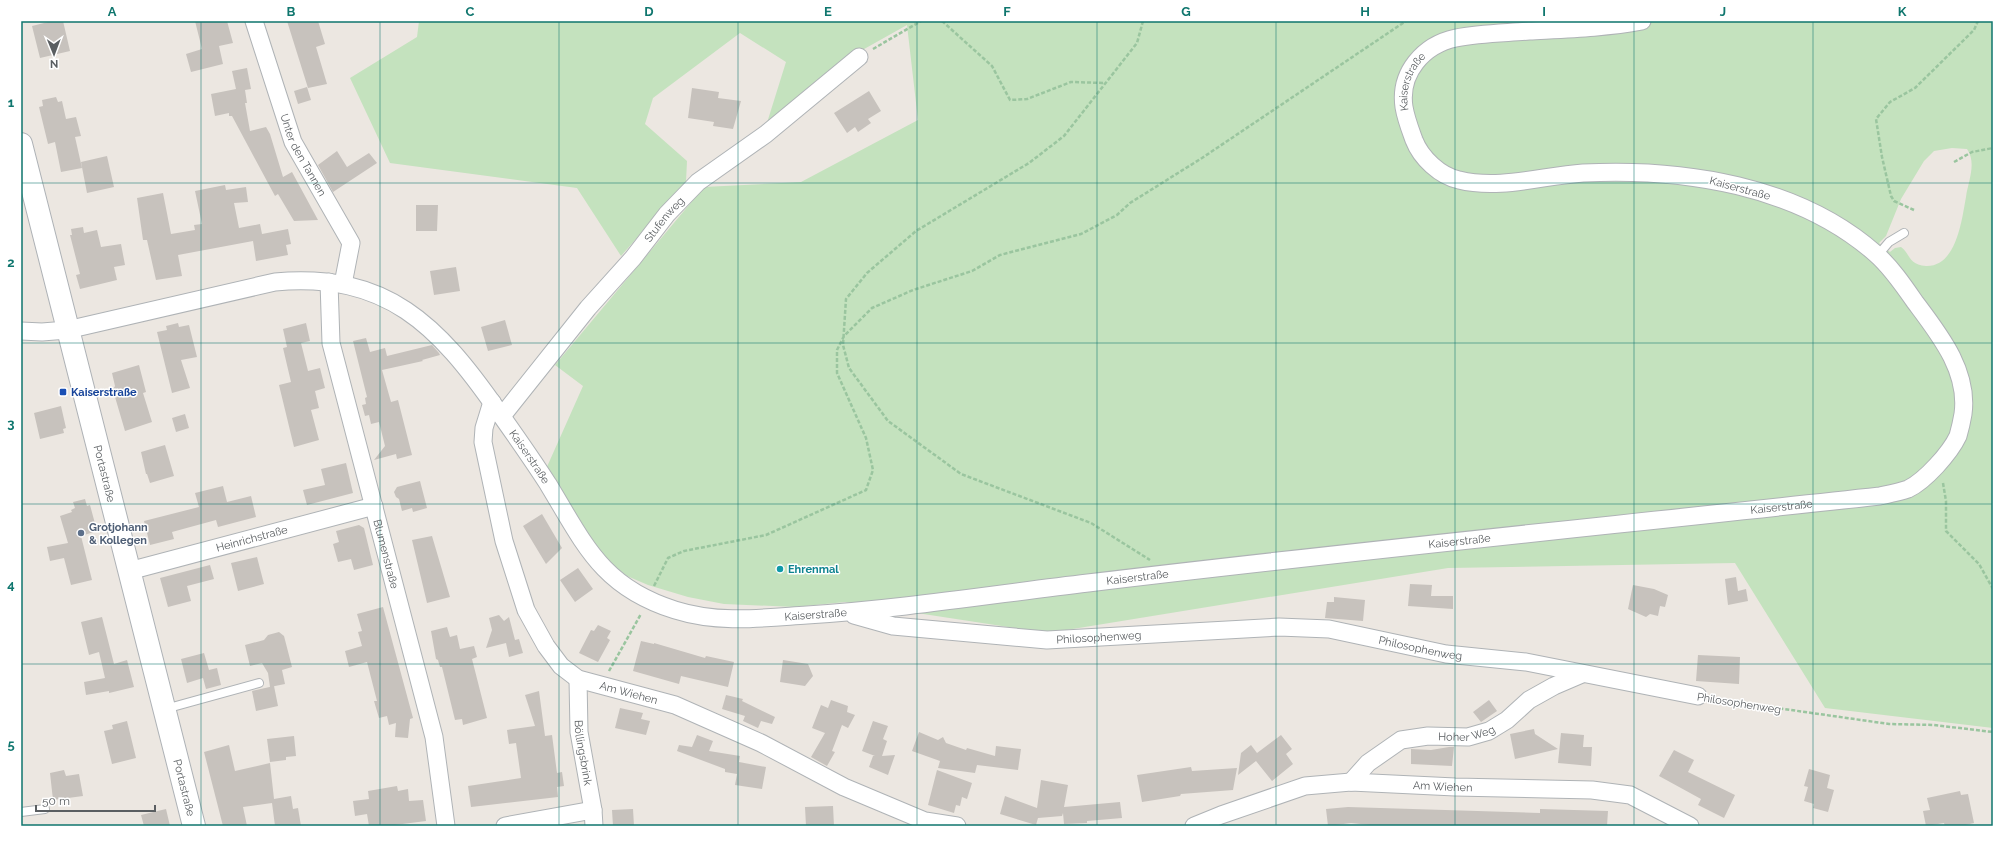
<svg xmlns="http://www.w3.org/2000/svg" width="2014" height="847" viewBox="0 0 2014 847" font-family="Raleway,sans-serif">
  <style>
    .green { fill: #c4e2be; fill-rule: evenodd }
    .building { fill: #c7c2bd }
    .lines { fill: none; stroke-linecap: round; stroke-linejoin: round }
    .service-casing { stroke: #afb3b6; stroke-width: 10 }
    .minor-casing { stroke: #afb3b6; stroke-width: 19 }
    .secondary-casing { stroke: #aeb2b6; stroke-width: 24 }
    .path { stroke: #9ac59f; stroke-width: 2.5; stroke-dasharray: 4 2; stroke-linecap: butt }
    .service { stroke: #fff; stroke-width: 8 }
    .minor { stroke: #fff; stroke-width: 17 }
    .secondary { stroke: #fff; stroke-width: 22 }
    .grid { fill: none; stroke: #0f766e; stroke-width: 1; stroke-opacity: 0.55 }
    .transit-dot { fill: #1a4fb4; stroke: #fff; stroke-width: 1.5 }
    .service-dot { fill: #5c6f8a; stroke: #fff; stroke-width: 1.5 }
    .culture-dot { fill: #0f9aa8; stroke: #fff; stroke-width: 1.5 }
    .labels { text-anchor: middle; stroke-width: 3; stroke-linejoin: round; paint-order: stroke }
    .street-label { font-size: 11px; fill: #5a5e61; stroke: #fff }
    .transit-label { font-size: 11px; font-weight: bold; fill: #164399; stroke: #fff; text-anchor: start }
    .service-label { font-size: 11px; font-weight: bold; fill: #4e5e75; stroke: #fff; text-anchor: start }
    .culture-label { font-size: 11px; font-weight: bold; fill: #0d838f; stroke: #fff; text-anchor: start }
    .neatline { fill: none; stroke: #0f766e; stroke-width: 1.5 }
    .grid-label { font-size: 13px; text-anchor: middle; font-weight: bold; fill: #0f766e }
  </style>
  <rect width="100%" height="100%" fill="#ece7e1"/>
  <path class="green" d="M419,21h1574v707l-168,-20 -90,-145 -287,5 -400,65 -203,-31 -50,5 -71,-3 -36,-7 -40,-12 -21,-9 -16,-12 -13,-15 -52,-80 37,-83 -28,-21 149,-178 97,-5 117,-62 -11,-95 -50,28 -91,73 20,-64 -46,-29 -87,65 -8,26 42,37 -1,21 -65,74 -44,-68 -187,-25 -40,-85 67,-41zM1952,148l15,1c10,14 1,33 -1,48 -4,21 -9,70 -40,69 -18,-1 -16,-13 -25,-19l-6,1 -5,4 -11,-9 7,-7 15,-37 23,-38 10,-10z"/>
  <path class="building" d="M52,21h11l7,30 -30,7 -8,-32z
    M195,21h32l6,22 -14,3 4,18 -32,8 -5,-18 16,-5z
    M287,21h31l7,23 -9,3 11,37 -19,4z
    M247,68l4,21 -6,1 2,13h-2l5,28 16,-4 4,7 13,43 9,-5 26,48 -24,1 -16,-27 -3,2 -43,-80h-3v-3l-14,3 -4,-22 25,-5 -4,-18z
    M307,87l4,13 -13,4 -4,-13z
    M692,88l27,4 -1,6 23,3 -8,28 -20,-3 1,-4 -26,-4z
    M869,91l12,20 -13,8 3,4 -13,9 -3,-5 -8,6 -13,-20z
    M56,97l2,5 4,-1 4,18 10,-2 5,19 -6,1 7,31 -21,4 -6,-30 -7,2 -9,-37 4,-1 -1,-6z
    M337,151l10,16 22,-14 8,10 -44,29 -15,-27z
    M107,156l7,31 -27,6 -6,-31z
    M225,185l1,5 20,-3 2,15 -14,1 5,25 21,-4 2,10 26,-5 3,15 -5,1 2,10 -32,6 -3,-20 -75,14 4,21 -26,4 -9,-40h-4l-6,-42 26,-5 8,41 24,-4 -1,-5 8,-1 -7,-33z
    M416,205h22l-1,26h-21z
    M83,227l1,6 13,-3 4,17 20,-3 4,21 -11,2 3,13 -37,9 -4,-14 4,-1 -10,-39h2l-1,-6z
    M456,267l4,24 -26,4 -4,-24z
    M505,320l7,25 -24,6 -7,-24z
    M178,323l1,4 10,-2 8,32 -16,3 9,28 -18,5 -15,-61 10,-2 -1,-4z
    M306,323l4,18 -9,2 7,28 12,-3 5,20 -10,3 4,17 -8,2 8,30 -25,7 -15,-62 12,-3 -8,-34 4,-1 -4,-18z
    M366,338l4,14 15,-4 2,8 45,-11 7,8 1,2 -18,5 1,1 -41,9 9,32 7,-2 14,55 -15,4 -1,-5 -22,6 11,-14 -6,-24 -8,2 -2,-9 -4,1 -3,-11 4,-1 -1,-6 2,-1 -14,-56z
    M139,365l7,27 -3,1 9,29 -27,9 -10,-34 -5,-2 5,-9 -3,-13z
    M61,406l5,22 -3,1 1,4 -24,6 -6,-26z
    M185,414l4,14 -13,4 -4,-14z
    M165,445l9,31 -24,7 -3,-9h-1l-5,-22z
    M346,463l7,30 -46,12 -4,-15 22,-5 -4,-16z
    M420,481l7,27 -14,4 -1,-4 -10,3 -3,-12 -3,-2 -2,-5 3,-5z
    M223,486l4,16 24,-6 5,21 -38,10 -2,-7 -44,12 2,7 -24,6 -6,-24 55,-14 -4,-14z
    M85,499l2,7 3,-1 7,26 -16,5 11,44 -21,5 -7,-27 -14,3 -3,-14 21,-4 -8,-27 12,-4 -1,-2 4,-2 -2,-6z
    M542,514l20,34 -16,16 -23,-38z
    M359,525l5,3 9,37 -19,5 -3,-11 -13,3 -5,-18 6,-2 -3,-11z
    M432,536l18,61 -23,6 -15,-63z
    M257,557l7,27 -26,7 -7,-28z
    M210,565l4,14 -27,7 4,15 -23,6 -8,-29z
    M578,568l15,21 -18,13 -15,-22z
    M1736,577l2,14 8,-2 2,12 -20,4 -3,-26z
    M1410,584l22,1 -1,11h22v13l-45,-3z
    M1633,585l21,4 14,6 -3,12 -5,-1 -2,10 -8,-2 -4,3 -18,-8z
    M1334,597l31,3 -2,21 -38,-3 2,-16h7z
    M383,607l30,111 -3,1 -2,19 -13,-1 1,-14 -7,2 -2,-9 -8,2 -5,-17h3l-10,-39 -18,5 -4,-16 17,-5 -4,-14 4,-1 -5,-17z
    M499,615l5,6 5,-4 6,23 4,-1 4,14 -14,4 -3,-14 -20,5 6,-18 -3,-12z
    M102,617l12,47 13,-4 7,27 -25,6v-2l-23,4 -2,-13 21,-4 -6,-26 -10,3 -8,-33z
    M598,625l13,6 -4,7 3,2 -12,22 -19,-9 12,-23 3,1z
    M447,627l3,10 7,-2 3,14 14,-3 3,11 -5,2 15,59 -24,7 -1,-6 -7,1 -13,-53h-2l-2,-7 -2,-1 -5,-28z
    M279,632l5,4 8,31 -10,3 3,14 -15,3 -2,-14 -6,-10 -12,3 -5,-21 19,-5 4,-5z
    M641,641l13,3v-1l51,15 1,-2 28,6 -6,25 -47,-11 -2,8 -46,-13z
    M204,653l5,17 8,-2 4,17 -15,4 -3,-11 -16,5 -6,-24z
    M1698,655l42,2 -1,27 -43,-3z
    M783,660l25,4 5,12 -8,10 -25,-4z
    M274,686l4,20 -22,5 -4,-20z
    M539,691l6,45 7,-1 5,38 5,-1 2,14 -7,1 1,10 -87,10 -3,-21 53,-8 -5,-35 -7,1 -2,-14 28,-4 -10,-31z
    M726,695l17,4 -1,2 33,16 -3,7 -11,-3 -3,7 -15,-7 2,-5 -23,-7z
    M831,700l17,6 -1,6 8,3 -7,13 -6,-3 -10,26 3,1 -8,14 -16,-9 14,-24 -13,-5 9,-23 7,3z
    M1489,700l8,11 -16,11 -8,-10z
    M620,708l23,5 -2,6 9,2 -4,14 -31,-7z
    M127,721l9,37 -24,6 -8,-33 9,-2 -1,-4z
    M873,721l15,5 -5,13 4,2 -5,15 13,-1 -7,20 -19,-8 4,-11h2l-13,-5z
    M1534,729l1,5 23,15 -43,10 -5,-25z
    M919,732l19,8 5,-3 3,6 20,7 1,-2 28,8 1,-10 25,3 -3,21 -41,-5 -2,8 -37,-5 2,-7 -28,-10z
    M1561,733l23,2 -1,12h9l-1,19 -33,-3z
    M697,735l16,6 -4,10 31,5 -1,6 27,5 -4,22 -27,-4 2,-11 -12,-2v-3l-48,-18 2,-6 13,2z
    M1281,735l11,14 -6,5 7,10 -21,17 -16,-20 -18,14 3,-22 10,-8 6,8z
    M294,736l2,20 -10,1v3l-16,2 -3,-23z
    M229,745l6,26 35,-8 4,36 17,-3 2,13 5,-1 3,18h-26l-3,-23 -29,4 4,19h-24l-19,-74z
    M1449,747h5l-2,19 -41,-2v-15l20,1z
    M1674,750l20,10 -6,12 47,23 -11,23 -26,-13 3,-6 -42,-23z
    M1191,767l1,4 45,-3 -4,22 -52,4 -1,2 -38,6 -5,-27z
    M1809,769l21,6 -3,13 7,2 -6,22 -15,-4 1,-4 -10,-3 4,-14 -4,-1z
    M64,770l2,6 13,-2 4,22 -30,4 -3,-27z
    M937,770l35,13 -5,16 -5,-2 -2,9 -4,-1 -2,8 -26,-8z
    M1041,780l27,5 -4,22 56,-5 2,16 -35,3v2l-23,1 -1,-11 -1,3 -24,2 -2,7 -36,-11 5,-18 32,12z
    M397,786l1,5 10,-2 1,12 14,-1 3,21 -39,5h-18l-2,-12 -12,2 -2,-15 16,-2 -1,-8z
    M1960,791l1,4 7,-1 6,29 -13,3h-16l-1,-3 -18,3 -3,-15 7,-1 -3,-12z
    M833,806l1,20h-28l-1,-19z
    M1348,807l192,6v-4l68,2 -1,15h-227l-29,-3 -23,3 -2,-17z
    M166,809l4,17h-26l-3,-11z
    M633,809l1,17h-21l-1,-16z"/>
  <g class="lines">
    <g class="service-casing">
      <path id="service" d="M1878,255l11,-13 15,-9
        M165,709l94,-26
        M21,812l24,-3"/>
    </g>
    <g class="minor-casing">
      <g id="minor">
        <path id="s1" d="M254,21l39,121 58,101 -8,41"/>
        <path id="s2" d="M329,282l2,61 103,394 12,89"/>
        <path id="s3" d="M21,331l21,1 25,-2 208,-48c112,-10 163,43 223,129 17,24 34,48 50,73 37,61 54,103 127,126 44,14 88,8 132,5 94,-6 188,-21 281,-32 264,-32 528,-58 792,-87 9,-2 19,-4 28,-7 17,-8 42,-36 50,-53 2,-7 4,-16 5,-22 6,-43 -24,-80 -48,-112 -11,-16 -24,-35 -39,-48 -78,-69 -193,-86 -293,-81 -41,3 -84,17 -124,7 -19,-4 -38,-22 -45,-40 -4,-11 -8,-21 -10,-33 -5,-34 19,-62 52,-69 24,-5 49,-5 73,-7 38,-2 76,-3 113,-10"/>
        <path id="s4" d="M492,402l-8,26 -1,14 21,99 22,69 20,36 15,20 17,13 97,26 86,38 83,44 81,34 32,5"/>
        <path id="s5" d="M502,416l86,-108 45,-50 34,-44 31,-32 68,-48 93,-77"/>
        <path id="s6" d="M129,571l245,-65"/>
        <path id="s7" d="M854,615l39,11 154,14 232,-13 50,2 117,25 80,8 172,34"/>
        <path id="s8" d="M578,679l1,53 14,78 1,16"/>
        <path id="s9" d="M1351,782l17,-19 33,-23 27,-4 40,1 21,-6 18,-11 22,-20 25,-14 28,-12"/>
        <path d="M505,826l88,-16"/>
        <path id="s10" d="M1194,826l27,-11 84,-29 46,-4 104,5 137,3 38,5 60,31"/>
      </g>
    </g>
    <g class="secondary-casing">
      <g id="secondary">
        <path id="s11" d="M21,144l173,682"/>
      </g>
    </g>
    <path class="path" d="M942,21l50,45 18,34 17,-1 44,-17 34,1
      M1143,21l-6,22 -73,93 -35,27 -113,68 -49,42 -21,26 -3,46 6,23 39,53 73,53 130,49 59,37
      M873,49l48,-28
      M1954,162l18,-10 21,-4
      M1914,210l-20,-9 -3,-5 -9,-39 -6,-38 14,-17 25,-14 59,-58 4,-9
      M1943,483l3,18v30l33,33 14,25
      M654,586l14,-28 16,-7 82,-16 100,-45 7,-20 -7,-32 -29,-65v-23l7,-14 28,-28 41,-18 59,-19 28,-16 81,-21 36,-19 13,-12 72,-45 204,-137
      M609,671l32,-57
      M1714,699l175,25 45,1 59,7"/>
    <use href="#service" class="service"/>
    <use href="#minor" class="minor"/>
    <use href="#secondary" class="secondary"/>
  </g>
  <path class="grid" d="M201,21v805M380,21v805M559,21v805M738,21v805M917,21v805M1097,21v805M1276,21v805M1455,21v805M1634,21v805M1813,21v805M21,183h1972M21,343h1972M21,504h1972M21,664h1972"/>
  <rect class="transit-dot" x="59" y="388" width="8" height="8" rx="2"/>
  <circle class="service-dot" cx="81" cy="533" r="4"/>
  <circle class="culture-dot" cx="780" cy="569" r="4"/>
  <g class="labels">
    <g class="street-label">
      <text dy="4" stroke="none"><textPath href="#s3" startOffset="2892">Kaiserstraße</textPath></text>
      <text dy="4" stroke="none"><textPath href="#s1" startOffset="143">Unter den Tannen</textPath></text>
      <text transform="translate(1740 188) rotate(15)" y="4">Kaiserstraße</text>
      <text dy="4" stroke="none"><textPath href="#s5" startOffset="255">Stufenweg</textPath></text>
      <text dy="4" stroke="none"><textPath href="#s3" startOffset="589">Kaiserstraße</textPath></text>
      <text dy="4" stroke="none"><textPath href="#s11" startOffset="340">Portastraße</textPath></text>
      <text dy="4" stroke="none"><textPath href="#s3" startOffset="1920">Kaiserstraße</textPath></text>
      <text dy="4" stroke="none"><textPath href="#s6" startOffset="127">Heinrichstraße</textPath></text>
      <text dy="4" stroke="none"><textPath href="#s3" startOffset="1596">Kaiserstraße</textPath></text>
      <text dy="4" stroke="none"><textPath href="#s2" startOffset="279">Blumenstraße</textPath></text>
      <text dy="4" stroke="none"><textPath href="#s3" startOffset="1272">Kaiserstraße</textPath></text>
      <text dy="4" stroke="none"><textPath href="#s3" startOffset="948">Kaiserstraße</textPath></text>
      <text dy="4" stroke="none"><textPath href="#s7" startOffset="247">Philosophenweg</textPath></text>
      <text dy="4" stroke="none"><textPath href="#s7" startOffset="571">Philosophenweg</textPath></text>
      <text dy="4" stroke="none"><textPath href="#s4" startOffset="355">Am Wiehen</textPath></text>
      <text transform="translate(1739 703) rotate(9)" y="4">Philosophenweg</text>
      <text dy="4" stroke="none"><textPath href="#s9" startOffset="132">Hoher Weg</textPath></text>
      <text dy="4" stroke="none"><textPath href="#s8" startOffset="74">Böllingsbrink</textPath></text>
      <text dy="4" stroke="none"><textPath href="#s10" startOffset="256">Am Wiehen</textPath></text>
      <text dy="4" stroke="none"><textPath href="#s11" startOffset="664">Portastraße</textPath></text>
    </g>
    <g class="transit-label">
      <text x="71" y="396">Kaiserstraße</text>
    </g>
    <g class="service-label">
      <text x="89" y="531">Grotjohann<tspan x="89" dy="13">&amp; Kollegen</tspan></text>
    </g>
    <g class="culture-label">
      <text x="788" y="573">Ehrenmal</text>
    </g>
  </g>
  <rect width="2014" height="847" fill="none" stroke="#ffffff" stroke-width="44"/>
  <g transform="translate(54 54) rotate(179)" stroke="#ffffff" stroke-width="3" paint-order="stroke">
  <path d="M0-3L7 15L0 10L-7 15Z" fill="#5a5e61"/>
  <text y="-6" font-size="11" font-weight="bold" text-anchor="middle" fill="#5a5e61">N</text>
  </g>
  <path d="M36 805v6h119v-6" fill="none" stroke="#5a5e61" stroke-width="2"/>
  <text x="42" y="805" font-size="12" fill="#5a5e61" stroke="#ffffff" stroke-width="3" paint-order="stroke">50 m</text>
  <rect x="22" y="22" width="1970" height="803" class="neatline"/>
  <g class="grid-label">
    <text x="112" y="16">A</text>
    <text x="291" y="16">B</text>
    <text x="470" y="16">C</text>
    <text x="649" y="16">D</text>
    <text x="828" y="16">E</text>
    <text x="1007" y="16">F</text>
    <text x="1186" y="16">G</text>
    <text x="1365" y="16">H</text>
    <text x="1544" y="16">I</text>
    <text x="1723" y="16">J</text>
    <text x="1902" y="16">K</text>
    <text x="11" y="107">1</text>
    <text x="11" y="267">2</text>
    <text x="11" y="428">3</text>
    <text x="11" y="589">4</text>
    <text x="11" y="749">5</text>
  </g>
</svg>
